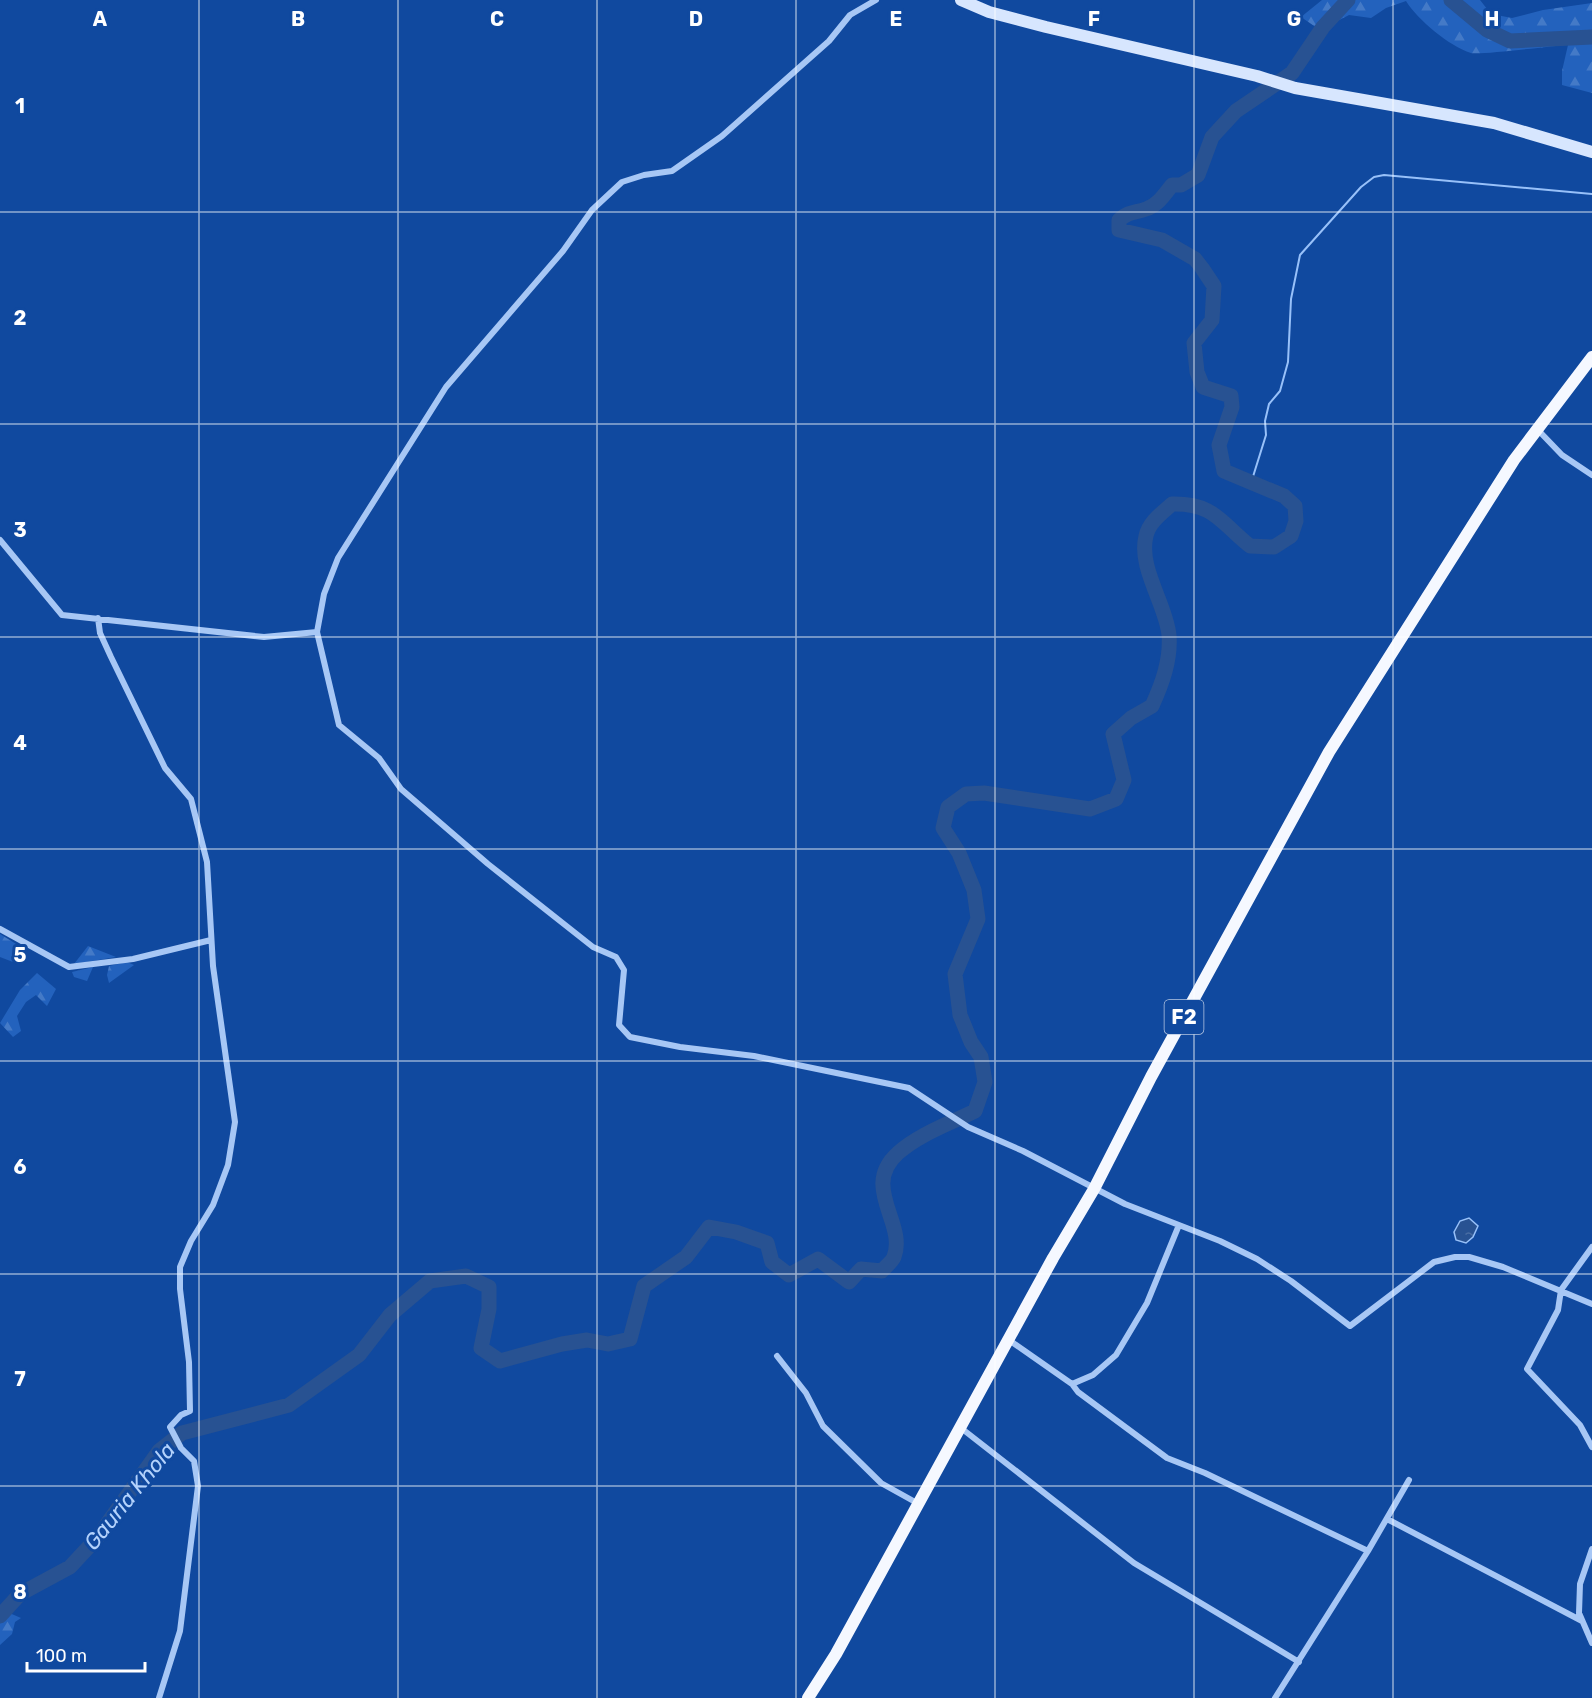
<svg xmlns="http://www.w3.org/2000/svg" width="1592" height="1698" viewBox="0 0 1592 1698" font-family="Rubik,sans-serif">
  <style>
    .forest { fill: url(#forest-firs) }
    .water { fill: url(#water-ripples); stroke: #98c1f9; stroke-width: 1.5 }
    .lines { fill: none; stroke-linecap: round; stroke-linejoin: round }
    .stream { stroke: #98c1f9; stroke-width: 2 }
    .river { stroke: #285292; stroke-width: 15 }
    .street { stroke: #a7c7f5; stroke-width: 6 }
    .secondary { stroke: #d7e6fe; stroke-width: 12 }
    .primary { stroke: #f5f8ff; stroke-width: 12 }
    .grid { fill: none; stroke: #fff; stroke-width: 1.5; stroke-opacity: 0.55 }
    .labels { text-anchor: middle; stroke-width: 6; stroke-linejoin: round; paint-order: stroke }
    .shield { fill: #10499f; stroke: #b7c8e2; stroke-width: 1.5 }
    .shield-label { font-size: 20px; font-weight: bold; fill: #fff }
    .water-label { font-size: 22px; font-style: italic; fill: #b3d2fc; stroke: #10499f }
    .grid-label { font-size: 20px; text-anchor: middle; font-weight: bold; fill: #fff; stroke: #10499f; stroke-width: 6; stroke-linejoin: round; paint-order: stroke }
  </style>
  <defs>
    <pattern id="forest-firs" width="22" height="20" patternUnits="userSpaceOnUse" patternTransform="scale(1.5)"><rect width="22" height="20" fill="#2362bd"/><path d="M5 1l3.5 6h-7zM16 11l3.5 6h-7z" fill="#447ac7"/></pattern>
    <pattern id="water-ripples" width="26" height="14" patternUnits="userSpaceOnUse" patternTransform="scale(1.5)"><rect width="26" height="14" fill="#285292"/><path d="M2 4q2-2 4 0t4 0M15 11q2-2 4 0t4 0" fill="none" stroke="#486ca2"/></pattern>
  </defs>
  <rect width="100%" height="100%" fill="#10499f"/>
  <path class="forest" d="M1322,0h158l11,14 21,4 31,-8 49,-7v90l-30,-8v-14l6,-26c-17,1 -88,10 -97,8 -22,-7 -53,-33 -65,-52l-20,7 -15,10 -22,-3 -29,15 -19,-13z
    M0,934l21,13 -8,15 -13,-5z
    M88,946l28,11 -42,7z
    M127,962l7,3 -25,18 -2,-8 2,-9z
    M93,967l-6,14 -13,-4 -2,-5z
    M37,973l19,16 -9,17 -11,-11 -10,7 -9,14 4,15 -8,6 -13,-14 20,-33z
    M0,1609l21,9 -6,4 -3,12 -12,11z"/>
  <path class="water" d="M1469,1218l9,8 -5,11 -7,6 -10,-3 -2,-8 6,-11z"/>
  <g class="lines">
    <path class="stream" d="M1251,483l15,-48 -1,-14 4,-17 11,-13 8,-29 3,-63 9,-44 61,-68 13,-10 10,-2 208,19"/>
    <path class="river" d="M1451,0l36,30 23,11 82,-4
      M0,1616l20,-22 50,-27 27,-29 62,-87 23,-18 107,-28 70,-50 31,-40 40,-34 36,-5 23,11v22l-8,39 19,13 62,-17 25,-4 21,4 22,-5 14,-53 42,-29 23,-30 27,5 31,11 5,19 17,13 29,-16 31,23 12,-13 21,2c3,-4 10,-9 12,-14 13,-34 -34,-70 4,-104 21,-19 53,-30 77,-42l10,-29 -4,-25 -10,-15 -11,-27 -5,-41 23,-55 -4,-29 -15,-37 -16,-25 5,-21 18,-13 18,-1 106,16 26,-10 8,-19 -11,-46 18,-16 21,-12c10,-22 19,-46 17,-71 -3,-31 -31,-67 -23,-99 3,-14 16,-23 26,-32 42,-1 48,18 78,42l24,1 17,-11 5,-15 -1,-15 -11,-10 -60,-25 -5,-26 13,-38 -1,-11 -28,-9 -6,-15 -3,-29 18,-23 2,-34 -12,-18 -7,-9 -33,-19 -43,-10v-10c10,-9 16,-7 27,-11 12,-4 19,-15 26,-24h9l17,-10 14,-38 24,-26 56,-38 31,-46 25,-27"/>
    <path class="street" d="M876,0l-26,15 -21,26 -107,95 -50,35 -28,4 -22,7 -30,28 -29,41 -117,136 -108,171 -14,36 -7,38 22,93 40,33 22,31 87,75 105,83 23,10 8,13 -5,55 11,12 50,10 74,9 155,32 59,39 55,24 102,53 95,37 37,18 34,22 59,45 84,-64 21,-5h14l34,10 89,37
      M1538,430l24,25 30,20
      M0,540l62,75 202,22 53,-5
      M98,618l2,15 11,24 54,111 26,31 16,63 6,104 22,156 -7,43 -15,40 -22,36 -11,26v22l9,73 1,49 -9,4 -11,12 11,21 13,13 4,25 -18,145 -21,67
      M0,929l69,38 64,-8 78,-19
      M1592,1247l-31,43 -3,20 -31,59 53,56 12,22
      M1009,1340l63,44 6,8 89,66 38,15 163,78
      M777,1356l29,37 17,33 58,57 36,20
      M1072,1384l21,-9 23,-20 31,-52 32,-78
      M961,1428l173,135 165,99
      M1387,1519l195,102
      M1592,1549l-12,35 -1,29 13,30
      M1275,1698l93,-147 41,-71"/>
    <path class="secondary" d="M961,0l28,12 57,15 211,49 38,12 199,35 98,29"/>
    <path class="primary" d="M808,1698l28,-44 217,-396 41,-69 57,-112 178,-325 185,-292 78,-103"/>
  </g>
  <path class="grid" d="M199,0v1698M398,0v1698M597,0v1698M796,0v1698M995,0v1698M1194,0v1698M1393,0v1698M0,212h1592M0,424h1592M0,637h1592M0,849h1592M0,1061h1592M0,1274h1592M0,1486h1592"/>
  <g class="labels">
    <rect class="shield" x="1164.5" y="1000" width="39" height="34" rx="4.5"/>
    <g class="shield-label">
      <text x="1184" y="1024">F2</text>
    </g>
    <g class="water-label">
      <text transform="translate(129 1496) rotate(-51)" y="8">Gauria Khola</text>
    </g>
  </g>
  <g class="grid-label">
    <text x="100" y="26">A</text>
    <text x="298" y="26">B</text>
    <text x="497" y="26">C</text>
    <text x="696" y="26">D</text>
    <text x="896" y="26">E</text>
    <text x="1094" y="26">F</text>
    <text x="1294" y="26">G</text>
    <text x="1492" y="26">H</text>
    <text x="20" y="113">1</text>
    <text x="20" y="325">2</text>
    <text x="20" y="537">3</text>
    <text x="20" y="750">4</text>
    <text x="20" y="962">5</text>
    <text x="20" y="1174">6</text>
    <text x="20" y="1386">7</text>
    <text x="20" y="1599">8</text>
  </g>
  <path d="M27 1662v9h118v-9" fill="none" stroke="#ffffff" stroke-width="3"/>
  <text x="36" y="1662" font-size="18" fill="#ffffff" stroke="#10499f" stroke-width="4.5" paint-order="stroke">100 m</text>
</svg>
